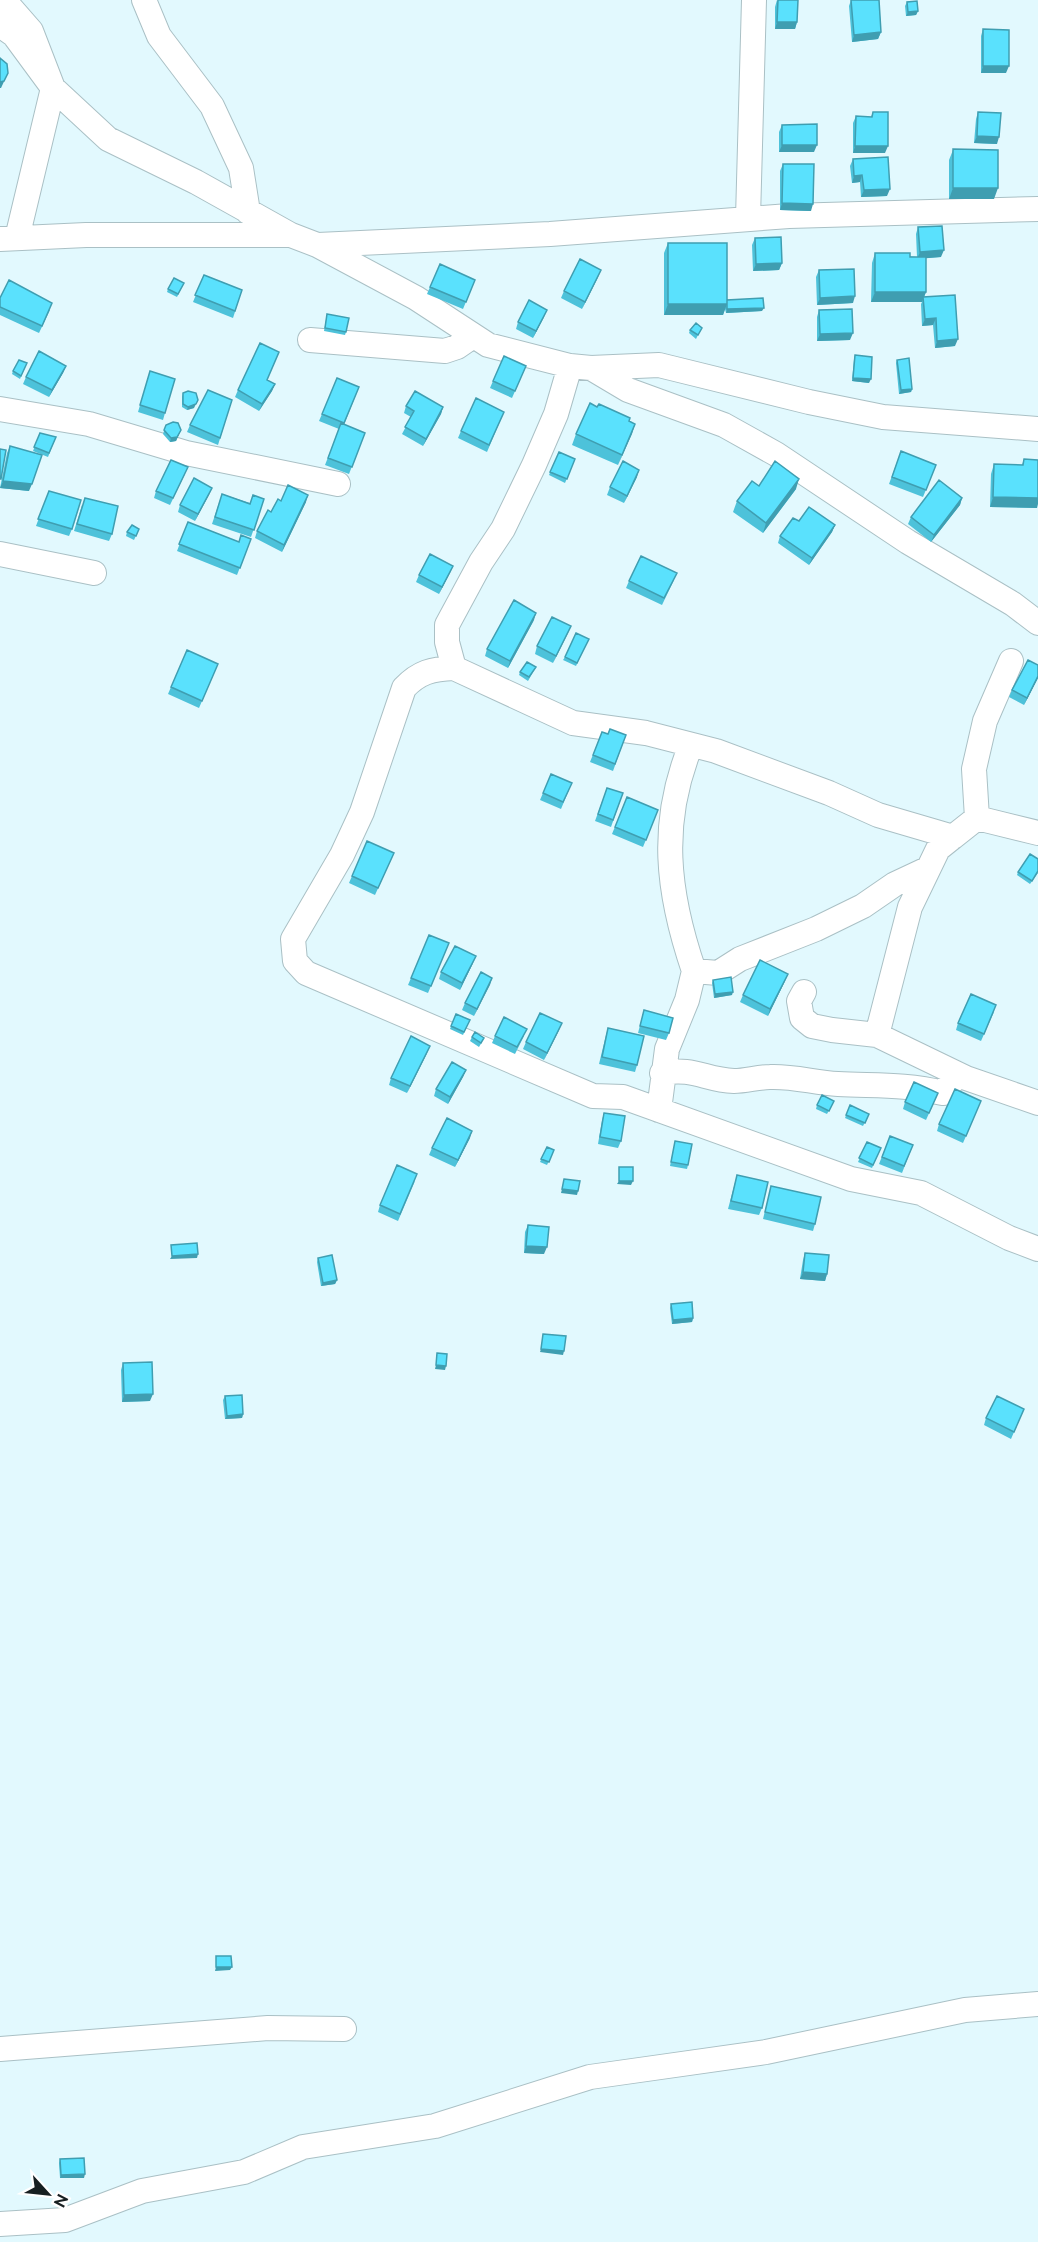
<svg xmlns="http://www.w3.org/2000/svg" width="1038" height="2242" viewBox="0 0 1038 2242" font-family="Raleway,sans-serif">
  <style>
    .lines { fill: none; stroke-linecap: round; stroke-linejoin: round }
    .minor-casing { stroke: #aac0c5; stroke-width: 26 }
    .minor { stroke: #fff; stroke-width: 24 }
    .wall { fill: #4dc2da }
    .shaded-wall { fill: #3f9eb1 }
    .building { fill: #5ae1fd; stroke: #3f9eb1; stroke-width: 1.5 }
  </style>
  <rect width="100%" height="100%" fill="#e2f9fe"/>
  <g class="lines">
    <g class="minor-casing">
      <path id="minor" d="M4,0l27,31 22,57 -36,150
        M144,0l15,36 53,70 29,62 7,44
        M0,25l14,10 39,53 55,51 88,43 95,53 26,10 99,53 72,47 82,21 21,2 68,-3 150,37 74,15 155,12
        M748,218l6,-218
        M0,239l86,-4h202
        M318,245l232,-11 239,-18 249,-7
        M310,340l135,11 12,-4 16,-11
        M591,368l37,22 96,35 52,29 132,88 105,62 25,19
        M0,409l89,15 97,29 152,31
        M0,554l94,19
        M454,668l-7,-26v-17l34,-63 22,-33 31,-64 22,-51 14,-48
        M691,745c-32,78 -24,147 3,226l24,2 22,-14 76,-30 47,-23 32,-22 32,-15
        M977,818l-3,-49 11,-48 26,-60
        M1038,833l-61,-15 -24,19 -75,-22 -49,-22 -113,-42 -70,-18 -73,-10 -119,-55c-22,1 -35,4 -50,20l-42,124 -20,43 -49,84 2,22 11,12 287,123 30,1 228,82 70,14 88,45 29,11
        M953,837l-15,12 -28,58 -33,128 89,43 72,25
        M804,992l-5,9 3,17 10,8 20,4 45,5
        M662,1073c32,-6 43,7 72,8 12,0 24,-4 36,-4 24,-1 45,6 68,7 38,2 68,0 105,9l15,-19
        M659,1110l8,-61 20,-49 7,-29
        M0,2049l268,-21 76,1
        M0,2224l65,-4 77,-29 102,-19 59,-25 132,-21 155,-49 176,-25 199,-42 73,-6"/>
    </g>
    <use href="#minor" class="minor"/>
  </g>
  <path class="wall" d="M777,0l20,22 -2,7h-20v-22z
    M851,0h28l2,32 -3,7 -26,3 -3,-36z
    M907,2l11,9 -2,4 -10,1 -1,-10z
    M983,29l23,44h-25v-37z
    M873,112l12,41h-32v-30l3,-7 15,1z
    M978,112l19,32 -23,-1 2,-24z
    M782,125l32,27h-35v-20z
    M953,150l41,49h-45v-39z
    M853,159l34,37 -26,1 -1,-15 -8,1 -2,-17z
    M783,164l28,47 -31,-1v-39z
    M918,227l23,30 -15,1v34l-2,5 31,49 -20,2 -2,-23 -11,1 -1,-22 1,-2h-51l1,-39 3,-10 42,4 -1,-23z
    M755,238l27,25 -3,7 -26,1 -1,-26z
    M668,243l59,57 35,11 -36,2 -1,-4 -2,6h-59v-62z
    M819,270l34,33 -36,2 -1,-28z
    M204,275l38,15 -9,28 -40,-16z
    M598,277l-16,32 -21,-11 3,-7z
    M475,280l-12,29 -36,-15 3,-7z
    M184,283l-7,14 -10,-5 1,-3z
    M0,298l50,12 -11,23 -39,-18z
    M819,310l31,30 -33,1v-24z
    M327,314l19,18 -1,3 -21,-4z
    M544,317l-11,21 -17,-9 2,-7z
    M690,330l10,1 -4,8 -7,-6z
    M279,352l-12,28 8,4 -3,7 -13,20 -24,-14 3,-7z
    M855,355l14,28 -17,-2 2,-22z
    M897,360l15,29 -1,3 -12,2 -3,-31z
    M27,363l-7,16 -8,-5 1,-3z
    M66,366l-3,7 -14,24 -26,-13 3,-7z
    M526,366l-14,32 -22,-10 3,-7z
    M148,378l17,35 -2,7 -25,-8z
    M359,387l-15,38 21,8 -16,41 -24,-9 14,-36 -20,-8 3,-7z
    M183,393l11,15 -7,2 -5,-3v-10z
    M232,400l-14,45 -31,-13 3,-7z
    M406,406l37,1 -2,7 -18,32 -21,-12 9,-17 -7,-4z
    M597,407l38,17 -17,41 -46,-20 4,-11z
    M504,412l-17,40 -29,-14 3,-7z
    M166,425l15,5 -5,11 -6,1 -7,-8z
    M40,433l16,4 -8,20 -15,-6z
    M10,446l19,45 -29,-3 7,-35z
    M901,451l35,14 -13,32 -34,-13z
    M559,452l16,7 -10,24 -16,-8z
    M1024,459l13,49 -47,-1 1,-33 3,-10 28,1z
    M185,474l-15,31 -16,-7 2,-7z
    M637,477l-13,26 -17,-8 3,-8z
    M759,486l37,3 -33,44 -30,-21 4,-11z
    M212,488l-17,33 -17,-9 2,-7z
    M49,491l23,38 -3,7 -33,-10z
    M222,494l28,9 14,-4 -13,38 -39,-13z
    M962,498l-2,7 -29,37 -23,-18 3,-7z
    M281,501l25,1 -24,50 -27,-14 2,-7z
    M82,505l30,29 -3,7 -35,-10z
    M799,521l36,4 -3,7 -23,33 -31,-22 2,-7z
    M188,522l51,20 12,-3 -14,36 -60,-24z
    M139,529l-5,11 -8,-4 1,-4z
    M453,566l-14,28 -23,-12 3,-7z
    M674,580l-12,25 -36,-17 3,-7z
    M534,620l-26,48 -23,-12 2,-7z
    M571,626l-18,37 -18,-9 2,-8z
    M589,639l-13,27 -13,-6 2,-3z
    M536,667l-8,14 -9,-6 1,-3z
    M215,671l-16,37 -31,-14 3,-7z
    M1038,678l-14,27 -15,-8 3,-7z
    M602,732l6,2 18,1 -13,36 -23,-9z
    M607,788l16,5 -12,34 -16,-6z
    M569,790l-8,19 -21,-9 3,-7z
    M627,797l31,13 -15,37 -31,-13z
    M394,853l-19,42 -26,-12 3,-7z
    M1018,872l20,1 -8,11 -13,-9z
    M446,950l-18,43 -20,-8 3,-7z
    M473,963l-13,27 -21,-11 2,-7z
    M492,978l-18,38 -12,-6 3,-7z
    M713,980l19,15 -18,3 -2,-15z
    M785,981l-17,35 -28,-14 3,-7z
    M644,1010l25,23 -3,7 -28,-7z
    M994,1012l-13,29 -25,-11 2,-7z
    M456,1014l14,6 -7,15 -13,-6z
    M608,1028l29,37 -2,7 -36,-8 7,-29z
    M559,1030l-15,30 -21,-11 3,-7z
    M495,1036h29l-9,18 -23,-11z
    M472,1037l10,5 -3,5 -9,-6z
    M427,1053l-20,40 -18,-8 2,-7z
    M466,1070l-3,7 -15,27 -14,-8 2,-7z
    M935,1100l-9,20 -23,-11 2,-7z
    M834,1101l-7,13 -11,-5 1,-4z
    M850,1105l19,9 -6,12 -18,-8z
    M978,1108l-15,35 -26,-12 2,-7z
    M604,1113l17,28 -3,7 -20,-4 4,-24z
    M890,1136l23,9 -11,28 -23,-9z
    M470,1138l-15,29 -26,-12 3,-7z
    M675,1141l13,24 -1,4 -17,-3z
    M867,1142l14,6 -9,20 -14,-6z
    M547,1147l7,3 -7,15 -7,-3z
    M737,1175l25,33 -3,7 -31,-6z
    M415,1181l-17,40 -20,-9 2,-7z
    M771,1186l44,38 -2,7 -50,-12z
    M528,1225l16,29 -20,-1 1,-21z
    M805,1253l22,21 -2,7 -25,-2 3,-19z
    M318,1258l19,22 -2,4 -14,2 -4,-24z
    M671,1304l22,14 -1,4 -20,2 -2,-16z
    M123,1363l27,38 -28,1 -1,-32z
    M225,1396l18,18 -1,4 -17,1 -2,-19z
    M1024,1409l-13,30 -27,-14 2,-7z
    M60,2159l24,19h-24l-1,-15z"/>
  <path class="shaded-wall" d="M918,11l-2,4 -10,1 2,-4z
    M777,22h20l-2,7h-20z
    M881,32l-3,7 -26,3 2,-7z
    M983,66h26l-3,7h-25z
    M8,73l-7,15h-1v-6z
    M977,136l22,1 -2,7 -23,-1z
    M782,145h35l-3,7h-35z
    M855,146h33l-3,7h-32z
    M862,175l-2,7 -8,1 2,-7z
    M953,188h45l-4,11h-45z
    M890,189l-3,7 -26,1 3,-7z
    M782,203l31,1 -2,7 -31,-1z
    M944,250l-3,7 -24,2 3,-7z
    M782,263l-3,7 -26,1 3,-7z
    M601,270l-3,7 -16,32 3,-7z
    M875,292h51l-4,10h-51z
    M855,296l-2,7 -36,2 3,-7z
    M668,304h59l-4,11h-59z
    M764,308l-2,3 -36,2 1,-4z
    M547,310l-3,7 -11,21 3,-7z
    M936,318l-3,7 -11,1 3,-7z
    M853,333l-3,7 -33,1 3,-7z
    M958,339l-3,7 -20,2 2,-7z
    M66,366l-3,7 -14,24 3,-7z
    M853,378l18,1 -2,4 -17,-2z
    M275,384l-3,7 -13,20 3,-7z
    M912,389l-1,3 -12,2 2,-4z
    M198,400l-4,8 -7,2 1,-3z
    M443,407l-2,7 -18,32 3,-7z
    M635,424l-3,10 -14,31 4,-10z
    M181,430l-5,11 -6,1 1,-4z
    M639,470l-2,7 -13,26 3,-7z
    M799,479l-3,10 -33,44 3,-10z
    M3,481l29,3 -3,7 -29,-3z
    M212,488l-3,7 -14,26 3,-7z
    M308,495l-2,7 -24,50 2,-7z
    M993,497l45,1v6l-1,4 -47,-1z
    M962,498l-2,7 -29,37 3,-7z
    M835,525l-3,7 -23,33 3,-7z
    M453,566l-3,7 -11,21 3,-7z
    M536,613l-2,7 -26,48 2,-7z
    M571,626l-3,7 -15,30 3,-7z
    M1038,676v2l-14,27 3,-7z
    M476,956l-3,7 -13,27 2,-7z
    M788,974l-3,7 -17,35 2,-7z
    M492,978l-2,7 -16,31 3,-7z
    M733,992l-1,3 -18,3 1,-4z
    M562,1023l-3,7 -15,30 3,-7z
    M430,1046l-3,7 -20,40 3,-7z
    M466,1070l-3,7 -15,27 2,-7z
    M472,1131l-2,7 -15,29 3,-7z
    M619,1181h14l-2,4 -14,-1z
    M562,1189l16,2 -1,4 -16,-2z
    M526,1246l21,1 -3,7 -20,-1z
    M198,1254l-1,4 -27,1 2,-3z
    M803,1272l24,2 -2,7 -25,-2z
    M337,1280l-2,4 -14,2 2,-3z
    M693,1318l-1,4 -20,2 1,-4z
    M541,1349l23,2 -1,4 -23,-3z
    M436,1365l10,1 -1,4 -10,-1z
    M153,1394l-3,7 -28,1 2,-7z
    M243,1414l-1,4 -17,1 2,-3z
    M216,1967h16l-2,3 -15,1z
    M85,2174l-1,4h-24l1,-3z"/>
  <path class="building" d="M778,0h20l-1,22h-20z
    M851,0h28l2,32 -27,3z
    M917,1l1,10 -10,1 -1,-10z
    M983,29l26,1v36h-26z
    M0,58l7,6 1,9 -4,8 -4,1z
    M873,112h15v34h-33l1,-30 16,1z
    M978,112l23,1 -2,24 -22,-1z
    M817,124v21h-35v-20z
    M953,149l45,1v38h-45z
    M888,157l2,32 -26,1 -2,-15 -8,1 -1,-17z
    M783,164h31l-1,40 -31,-1z
    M942,226l2,24 -24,2 -2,-25z
    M781,237l1,26 -26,1 -1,-26z
    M668,243h59v61h-59z
    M875,253h35v4h16v35h-51z
    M580,259l21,11 -16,32 -21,-11z
    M440,264l35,16 -9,22 -36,-15z
    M854,269l1,27 -35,2 -1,-28z
    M204,275l38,15 -7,21 -40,-16z
    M174,278l10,5 -6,11 -10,-5z
    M9,280l43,23 -10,23 -42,-19v-9z
    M955,295l3,44 -21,2 -1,-23 -11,1 -2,-22z
    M763,298l1,10 -37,1v-9z
    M529,300l18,10 -11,21 -18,-9z
    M852,309l1,24 -33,1 -1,-24z
    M327,314l22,4 -3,14 -21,-4z
    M696,323l6,5 -4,7 -8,-5z
    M260,343l19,9 -12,28 8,4 -13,20 -24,-14z
    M39,351l27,15 -14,24 -26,-13z
    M855,355l17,2 -1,22 -18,-1z
    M504,356l22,10 -11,25 -22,-10z
    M909,358l3,31 -11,1 -4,-30z
    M19,360l8,3 -6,13 -8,-5z
    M150,371l25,8 -10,34 -25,-8z
    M337,378l22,9 -15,36 -22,-9z
    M208,390l24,10 -12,38 -30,-13z
    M188,391l8,2 2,7 -2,4 -8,3 -5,-3v-11z
    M415,391l28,16 -17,32 -21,-12 9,-16 -8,-5z
    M476,398l28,14 -15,33 -28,-14z
    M590,403l7,4 2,-3 31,14 -1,3 6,3 -13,31 -46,-21z
    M173,422l5,1 3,7 -4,7 -6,1 -7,-8 2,-5z
    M341,423l24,10 -13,34 -24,-9z
    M40,433l16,4 -7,16 -15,-6z
    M10,446l32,9 -10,29 -29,-3z
    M0,449l6,1 -5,29h-1z
    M901,451l35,14 -10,25 -34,-13z
    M559,452l16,7 -8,20 -17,-7z
    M1024,459l14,1v38l-45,-1 1,-33 29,1z
    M171,460l17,7 -15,31 -17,-7z
    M623,461l16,9 -12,26 -17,-9z
    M775,461l24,18 -33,44 -29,-22 15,-20 7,5z
    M194,478l18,10 -14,26 -18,-9z
    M939,480l23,18 -28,37 -23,-18z
    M288,485l20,10 -24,50 -27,-14 11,-21 3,2 7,-13 3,2z
    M49,491l32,9 -9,29 -34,-10z
    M222,494l28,10 3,-9 11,4 -10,31 -39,-13z
    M85,498l33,8 -6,28 -35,-10z
    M809,507l26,18 -23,33 -32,-22 13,-18 6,3z
    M188,522l51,20 2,-7 10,4 -11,29 -61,-24z
    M132,525l7,4 -3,7 -9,-4z
    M430,554l23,12 -11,21 -23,-12z
    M641,556l36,17 -13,25 -35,-17z
    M514,600l22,13 -26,48 -23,-12z
    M552,617l19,9 -15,30 -19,-10z
    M576,633l13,6 -12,24 -12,-6z
    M187,650l31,14 -16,37 -31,-14z
    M1028,660l10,5v11l-11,22 -15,-8z
    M527,662l9,5 -7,10 -9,-5z
    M610,729l16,6 -11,29 -22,-9 9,-23 6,2z
    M551,774l21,9 -9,19 -20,-9z
    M607,788l16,5 -10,27 -15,-6z
    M627,797l31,13 -12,30 -31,-13z
    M367,841l27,12 -16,35 -26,-12z
    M1030,854l8,5v12l-6,10 -14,-9z
    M429,935l20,8 -18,43 -20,-8z
    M455,946l21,10 -14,27 -21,-11z
    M760,960l28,14 -18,35 -27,-14z
    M481,972l11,6 -15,31 -12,-6z
    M731,977l2,15 -18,2 -2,-14z
    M971,994l25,11 -12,29 -26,-11z
    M644,1010l29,8 -4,15 -29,-7z
    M540,1013l22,10 -15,30 -21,-11z
    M456,1014l14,6 -6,12 -13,-6z
    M504,1017l23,12 -10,18 -22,-11z
    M608,1028l36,8 -7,29 -35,-8z
    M475,1032l9,6 -3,5 -9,-6z
    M411,1036l19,10 -20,40 -19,-8z
    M452,1062l14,8 -16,27 -14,-8z
    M914,1082l24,11 -9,20 -24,-11z
    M955,1089l26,12 -15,35 -27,-12z
    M822,1095l12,6 -5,10 -12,-6z
    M850,1105l19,9 -4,9 -19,-8z
    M604,1113l21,3 -4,25 -21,-4z
    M447,1118l25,13 -14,29 -26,-12z
    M890,1136l23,9 -9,21 -22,-9z
    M675,1141l17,3 -4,21 -17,-3z
    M867,1142l14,6 -8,17 -14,-7z
    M547,1147l7,3 -5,12 -8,-3z
    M397,1165l20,9 -17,40 -20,-9z
    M619,1167h14v14h-14z
    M737,1175l31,7 -6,26 -31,-7z
    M564,1179l16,2 -2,10 -16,-2z
    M771,1186l50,11 -6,27 -50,-12z
    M528,1225l21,2 -2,20 -21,-1z
    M197,1243l1,11 -26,2 -1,-11z
    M805,1253l24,2 -2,19 -24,-2z
    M332,1255l5,25 -14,3 -5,-25z
    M692,1302l1,16 -20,2 -2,-16z
    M543,1334l23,2 -2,15 -23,-2z
    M437,1353l10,1 -1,12 -10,-1z
    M152,1362l1,32 -29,1 -1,-32z
    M242,1395l1,19 -16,2 -2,-20z
    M997,1396l27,13 -10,23 -28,-14z
    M216,1956h15l1,11h-16z
    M84,2158l1,16 -24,1 -1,-16z"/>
  <g transform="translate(48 2194) rotate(117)" stroke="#ffffff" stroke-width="4.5" paint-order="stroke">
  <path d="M0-4.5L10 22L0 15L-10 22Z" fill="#171f21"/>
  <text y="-9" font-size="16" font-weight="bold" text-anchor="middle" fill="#171f21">N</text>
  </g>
</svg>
